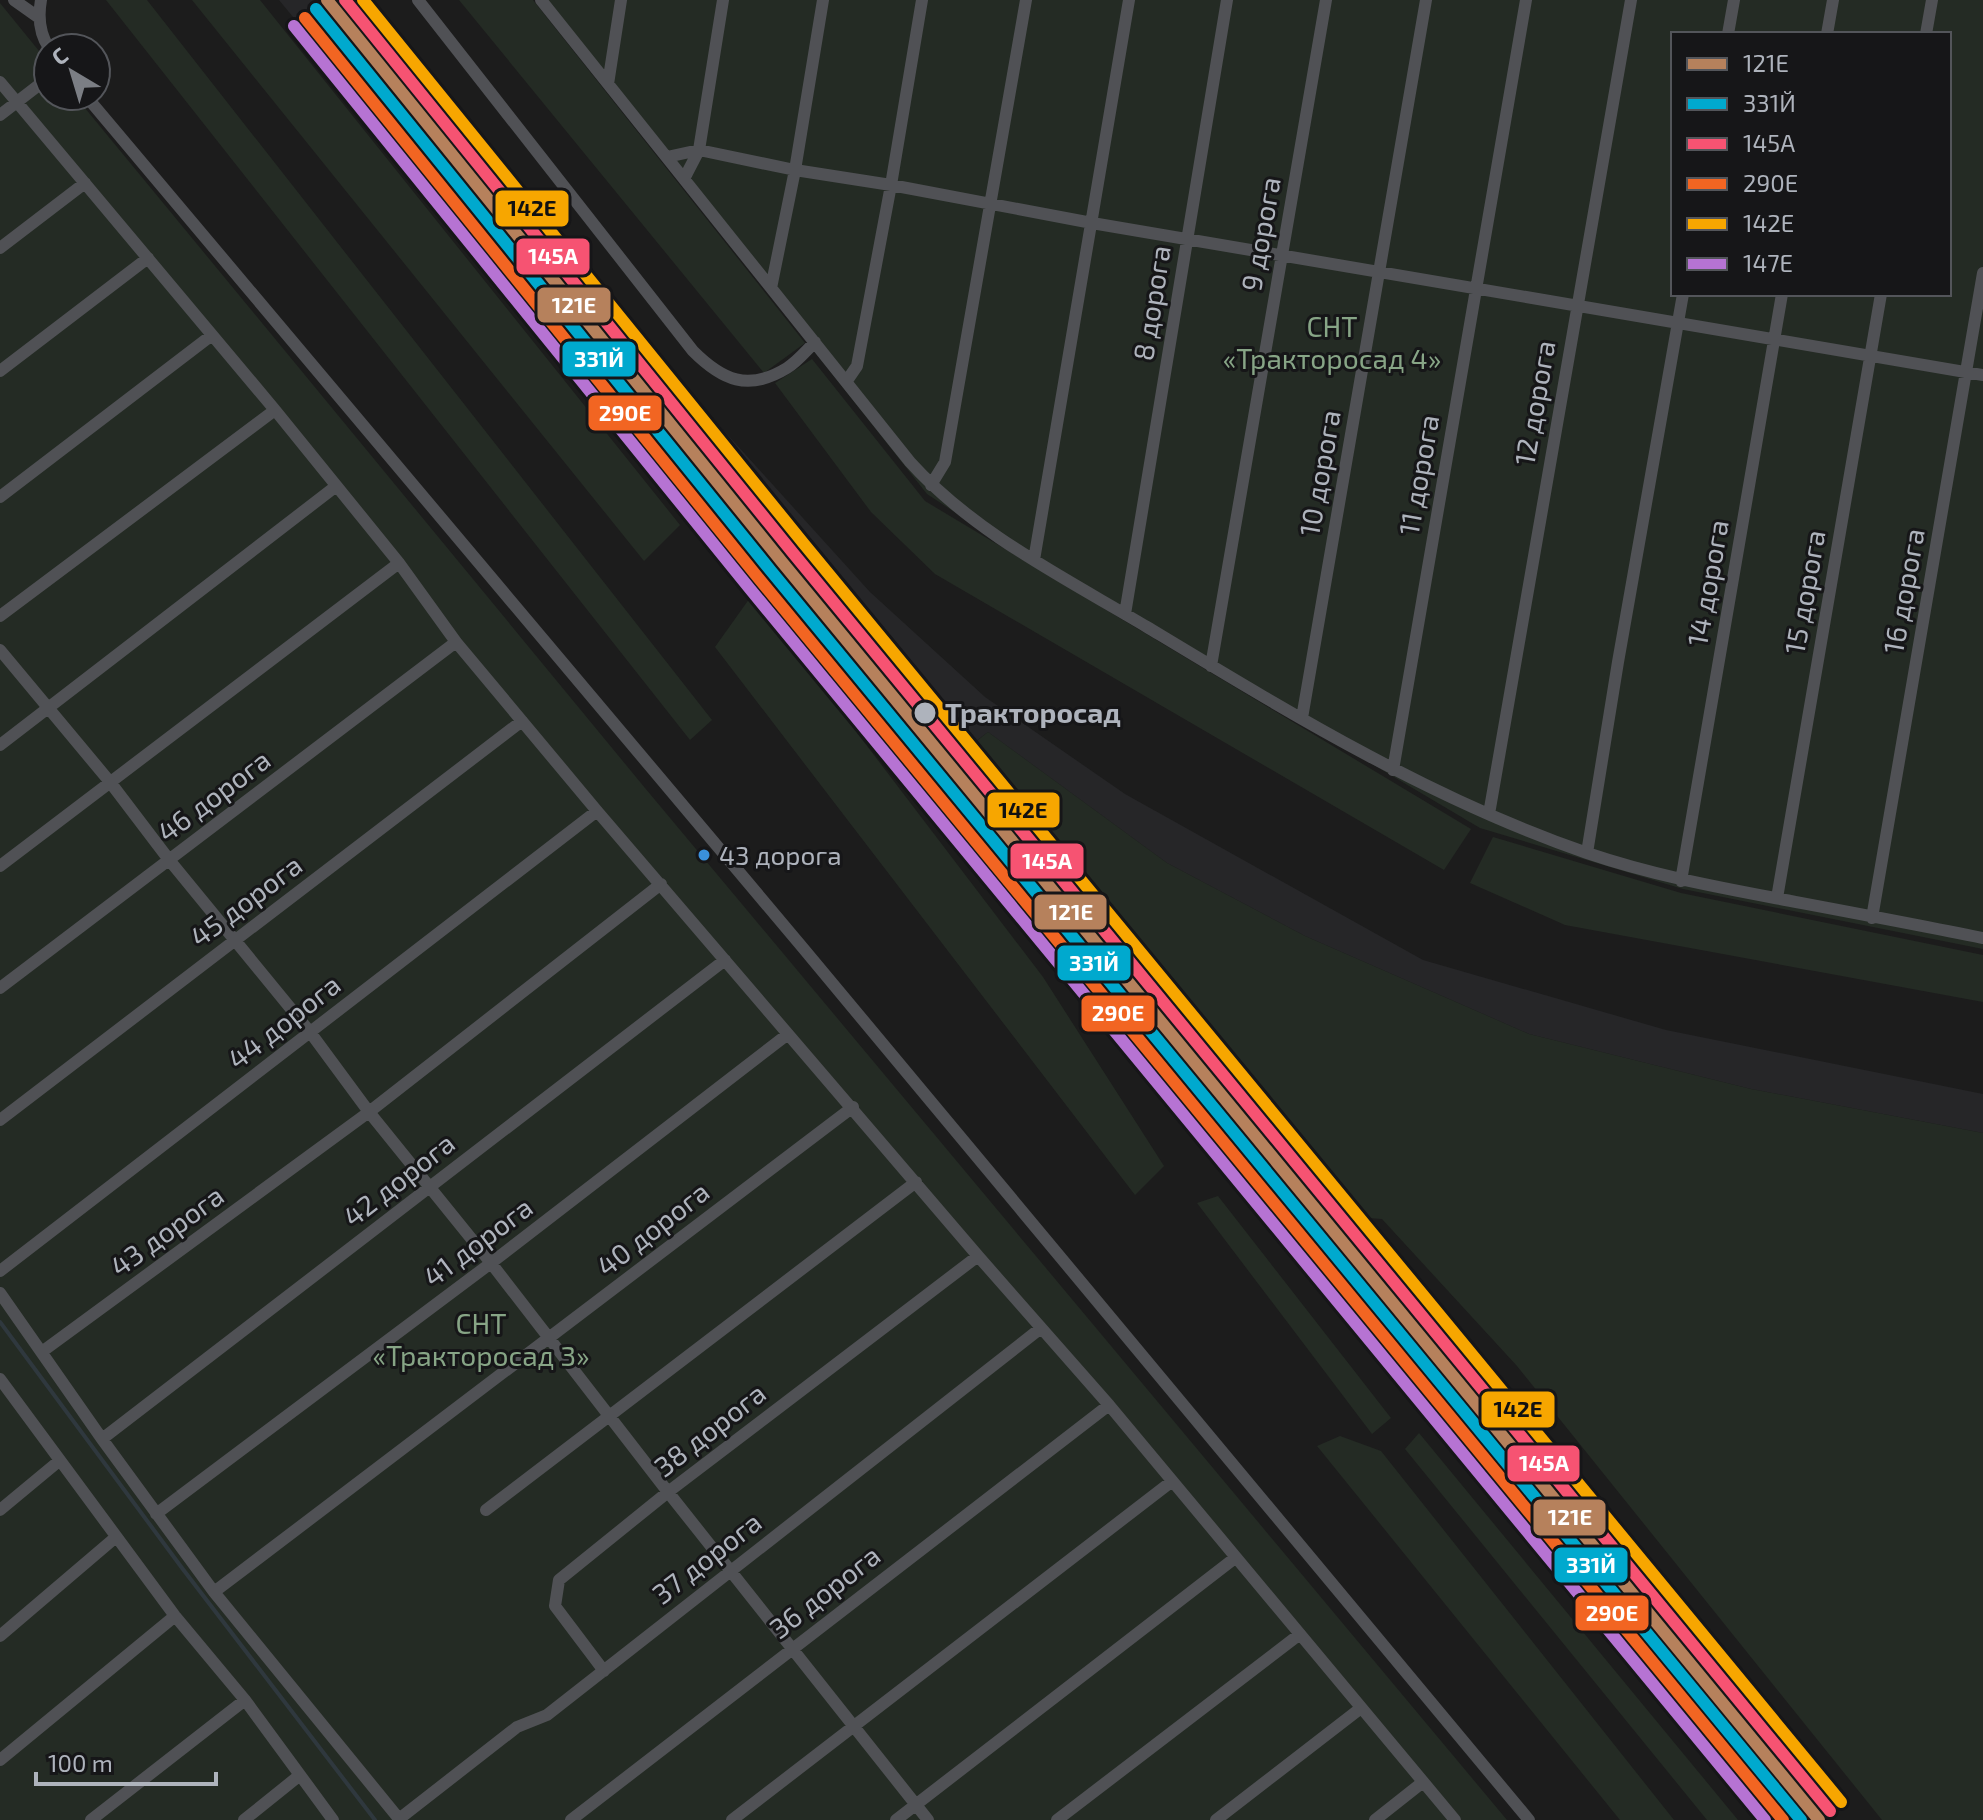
<svg xmlns="http://www.w3.org/2000/svg" width="1983" height="1820" viewBox="0 0 1983 1820" font-family="'Exo 2',sans-serif">
  <style>
    .built { fill: #262628 }
    .green { fill: #242b24; fill-rule: evenodd }
    .lines { fill: none; stroke-linecap: round; stroke-linejoin: round }
    .stream { stroke: #2f383e; stroke-width: 4 }
    .minor { stroke: #505155; stroke-width: 12 }
    .rail-1-casing { stroke: #161618; stroke-width: 18 }
    .rail-2-casing { stroke: #161618; stroke-width: 18 }
    .rail-3-casing { stroke: #161618; stroke-width: 18 }
    .rail-4-casing { stroke: #161618; stroke-width: 18 }
    .rail-5-casing { stroke: #161618; stroke-width: 18 }
    .rail-6-casing { stroke: #161618; stroke-width: 18 }
    .rail-1 { stroke: #b6815c; stroke-width: 12 }
    .rail-2 { stroke: #00a9ce; stroke-width: 12 }
    .rail-3 { stroke: #f65372; stroke-width: 12 }
    .rail-4 { stroke: #f26522; stroke-width: 12 }
    .rail-5 { stroke: #f7a600; stroke-width: 12 }
    .rail-6 { stroke: #b673d3; stroke-width: 12 }
    .stop-dot { fill: #aeb3bc; stroke: #161618; stroke-width: 3 }
    .bus-dot { fill: #3a90db; stroke: #161618; stroke-width: 3 }
    .labels { text-anchor: middle; stroke-width: 6; stroke-linejoin: round; paint-order: stroke }
    .bus-label { font-size: 26px; fill: #aeb3bc; stroke: #161618; text-anchor: start }
    .street-label { font-size: 28px; fill: #aeb3bc; stroke: #161618 }
    .park-label { font-size: 28px; fill: #87a586; stroke: #161618 }
    .stop-label { font-size: 28px; font-weight: bold; fill: #aeb3bc; stroke: #161618; text-anchor: start }
    .line-badge { stroke: #161618; stroke-width: 3 }
    .badge-label { font-size: 22px; text-anchor: middle; font-weight: bold; fill: #fff }
    .pale-badge-label { font-size: 22px; text-anchor: middle; font-weight: bold; fill: #111 }
  </style>
  <rect width="100%" height="100%" fill="#1c1c1c"/>
  <path class="built" d="M279,0h80l366,432 145,160 115,105 140,97 298,166 243,70 317,64v39l-232,-44 -222,-55 -224,-98 -138,-73 -179,-131 -64,49z"/>
  <path class="green" d="M106,0h41l565,720 -22,20z
    M192,0h68l420,525 -36,36z
    M459,0h74l272,343 -41,30z
    M537,0h1446v949l-300,-60 -203,-61 -457,-271 -96,-63zM1673,34h276v260h-276z
    M0,3l48,59v34h27l570,692 862,1032h-1507z
    M812,359l113,142 546,328 -27,41 -509,-296 -64,-62 -96,-129z
    M752,595l291,382 121,189 -29,29 -420,-548z
    M988,732l179,131 138,73 224,98 222,55 232,44v687h-101l-365,-454 -135,-147 -27,-2 -391,-466z
    M1493,837l188,56 302,62v47l-418,-77 -95,-42z
    M1218,1196l173,222 -19,16 -175,-231z
    M1419,1433l319,387h-31l-302,-371z
    M1340,1436l41,15 293,369h-54l-303,-374z"/>
  <g class="lines">
    <path class="stream" d="M0,1322l182,246 193,252"/>
    <path class="minor" d="M14,0l24,17
      M41,0c-3,17 -2,33 8,48
      M418,0l275,351c29,29 55,41 94,17 10,-6 19,-17 28,-26
      M541,0l369,462c64,71 155,116 237,165 141,85 283,172 440,226 62,21 124,33 188,45 69,13 139,26 208,40
      M1728,34l6,-34
      M1827,34l6,-34
      M1926,34l6,-34
      M0,82l275,328 124,153 57,79 141,169 381,445 131,149 346,415
      M608,84l13,-84
      M86,96l717,852 726,872
      M0,115l48,-37
      M667,157l32,-7 96,20 96,15 201,38 891,152
      M684,179l15,-29 24,-150
      M0,248l85,-65
      M771,288l24,-118 28,-170
      M0,371l148,-113
      M846,382l11,-16 34,-181 31,-185
      M931,485l14,-23 81,-462
      M0,497l212,-162
      M1034,560l95,-560
      M1125,614l102,-614
      M0,616l275,-206
      M0,650l110,132 60,79 140,171 59,80 122,151 177,229 260,328
      M1211,666l115,-666
      M1302,718l124,-718
      M0,745l335,-258
      M1393,770l133,-770
      M1489,814l142,-814
      M1587,853l31,-191 65,-368
      M0,866l399,-303
      M1681,881l101,-587
      M1777,898l104,-604
      M1872,918l111,-645
      M0,988l456,-346
      M0,1120l522,-399
      M0,1271l597,-460
      M0,1293l102,146 112,153 186,228
      M43,1351l326,-239 292,-228
      M0,1379l175,237 70,84 88,120
      M102,1439l623,-479
      M0,1510l59,-49
      M486,1510l430,-328
      M156,1514l335,-251 297,-229
      M214,1592l639,-485
      M0,1636l116,-99
      M604,1671l-49,-65 4,-26 109,-88 310,-236
      M0,1760l175,-144
      M399,1819l118,-92 30,-12 494,-387
      M91,1820l154,-120
      M244,1820l56,-45
      M571,1820l538,-415
      M732,1820l439,-338
      M896,1820l339,-262
      M1057,1820l243,-186
      M1216,1820l145,-112
      M1375,1820l48,-38"/>
    <g class="rail-1-casing">
      <path id="rail-1" d="M327,0l455,562 1037,1258"/>
    </g>
    <g class="rail-2-casing">
      <path id="rail-2" d="M316,9l455,562 1030,1249"/>
    </g>
    <g class="rail-3-casing">
      <path id="rail-3" d="M345,0l448,553 1037,1258"/>
    </g>
    <g class="rail-4-casing">
      <path id="rail-4" d="M305,18l455,562 1023,1240"/>
    </g>
    <g class="rail-5-casing">
      <path id="rail-5" d="M363,0l441,544 1037,1258"/>
    </g>
    <g class="rail-6-casing">
      <path id="rail-6" d="M294,26l456,563 1015,1231"/>
    </g>
    <use href="#rail-1" class="rail-1"/>
    <use href="#rail-2" class="rail-2"/>
    <use href="#rail-3" class="rail-3"/>
    <use href="#rail-4" class="rail-4"/>
    <use href="#rail-5" class="rail-5"/>
    <use href="#rail-6" class="rail-6"/>
  </g>
  <circle class="stop-dot" cx="925" cy="713" r="12"/>
  <circle class="bus-dot" cx="704" cy="855" r="7"/>
  <g class="labels">
    <g class="bus-label">
      <text x="719" y="865">43 дорога</text>
    </g>
    <g class="street-label">
      <text transform="translate(1261 234) rotate(-80)" y="10">9 дорога</text>
      <text transform="translate(1152 303) rotate(-81)" y="10">8 дорога</text>
      <text transform="translate(1535 403) rotate(-80)" y="10">12 дорога</text>
      <text transform="translate(1320 473) rotate(-80)" y="10">10 дорога</text>
      <text transform="translate(1419 475) rotate(-80)" y="10">11 дорога</text>
      <text transform="translate(1708 583) rotate(-80)" y="10">14 дорога</text>
      <text transform="translate(1904 591) rotate(-80)" y="10">16 дорога</text>
      <text transform="translate(1805 592) rotate(-80)" y="10">15 дорога</text>
      <text transform="translate(214 796) rotate(-37)" y="10">46 дорога</text>
      <text transform="translate(246 901) rotate(-37)" y="10">45 дорога</text>
      <text transform="translate(284 1022) rotate(-38)" y="10">44 дорога</text>
      <text transform="translate(399 1180) rotate(-38)" y="10">42 дорога</text>
      <text transform="translate(653 1229) rotate(-38)" y="10">40 дорога</text>
      <text transform="translate(167 1231) rotate(-36)" y="10">43 дорога</text>
      <text transform="translate(478 1242) rotate(-37)" y="10">41 дорога</text>
      <text transform="translate(710 1430) rotate(-38)" y="10">38 дорога</text>
      <text transform="translate(707 1558) rotate(-38)" y="10">37 дорога</text>
      <text transform="translate(825 1592) rotate(-38)" y="10">36 дорога</text>
    </g>
    <g class="park-label">
      <text x="1332" y="337">СНТ<tspan x="1332" dy="32">«Тракторосад 4»</tspan></text>
      <text x="481" y="1334">СНТ<tspan x="481" dy="32">«Тракторосад 3»</tspan></text>
    </g>
    <g class="stop-label">
      <text x="945" y="723">Тракторосад</text>
    </g>
  </g>
  <g class="line-badge">
    <rect x="494" y="189" width="76" height="39" rx="8" fill="#f7a600"/>
    <rect x="515" y="237" width="76" height="39" rx="8" fill="#f65372"/>
    <rect x="536" y="286" width="76" height="38" rx="8" fill="#b6815c"/>
    <rect x="561" y="340" width="76" height="38" rx="8" fill="#00a9ce"/>
    <rect x="587" y="394" width="76" height="38" rx="8" fill="#f26522"/>
    <rect x="986" y="791" width="75" height="38" rx="8" fill="#f7a600"/>
    <rect x="1009" y="842" width="76" height="38" rx="8" fill="#f65372"/>
    <rect x="1033" y="893" width="75" height="38" rx="8" fill="#b6815c"/>
    <rect x="1056" y="944" width="76" height="38" rx="8" fill="#00a9ce"/>
    <rect x="1080" y="994" width="76" height="39" rx="8" fill="#f26522"/>
    <rect x="1480" y="1390" width="76" height="39" rx="8" fill="#f7a600"/>
    <rect x="1506" y="1444" width="75" height="39" rx="8" fill="#f65372"/>
    <rect x="1532" y="1498" width="75" height="39" rx="8" fill="#b6815c"/>
    <rect x="1553" y="1546" width="76" height="38" rx="8" fill="#00a9ce"/>
    <rect x="1574" y="1594" width="76" height="38" rx="8" fill="#f26522"/>
  </g>
  <g class="badge-label">
    <text x="553" y="264">145А</text>
    <text x="574" y="313">121Е</text>
    <text x="599" y="367">331Й</text>
    <text x="625" y="421">290Е</text>
    <text x="1047" y="869">145А</text>
    <text x="1071" y="920">121Е</text>
    <text x="1094" y="971">331Й</text>
    <text x="1118" y="1021">290Е</text>
    <text x="1544" y="1471">145А</text>
    <text x="1570" y="1525">121Е</text>
    <text x="1591" y="1573">331Й</text>
    <text x="1612" y="1621">290Е</text>
  </g>
  <g class="pale-badge-label">
    <text x="532" y="216">142Е</text>
    <text x="1023" y="818">142Е</text>
    <text x="1518" y="1417">142Е</text>
  </g>
  <rect x="1671" y="32" width="280" height="264" fill="#161618" stroke="#53555a" stroke-width="2"/>
  <rect x="1687" y="58" width="40" height="12" fill="#b6815c" stroke="#53555a" stroke-width="2"/>
  <text x="1743" y="72" font-size="24" fill="#aeb3bc">121Е</text>
  <rect x="1687" y="98" width="40" height="12" fill="#00a9ce" stroke="#53555a" stroke-width="2"/>
  <text x="1743" y="112" font-size="24" fill="#aeb3bc">331Й</text>
  <rect x="1687" y="138" width="40" height="12" fill="#f65372" stroke="#53555a" stroke-width="2"/>
  <text x="1743" y="152" font-size="24" fill="#aeb3bc">145А</text>
  <rect x="1687" y="178" width="40" height="12" fill="#f26522" stroke="#53555a" stroke-width="2"/>
  <text x="1743" y="192" font-size="24" fill="#aeb3bc">290Е</text>
  <rect x="1687" y="218" width="40" height="12" fill="#f7a600" stroke="#53555a" stroke-width="2"/>
  <text x="1743" y="232" font-size="24" fill="#aeb3bc">142Е</text>
  <rect x="1687" y="258" width="40" height="12" fill="#b673d3" stroke="#53555a" stroke-width="2"/>
  <text x="1743" y="272" font-size="24" fill="#aeb3bc">147Е</text>
  <g transform="translate(72 72) rotate(322)"><circle r="38" fill="#161618" stroke="#53555a" stroke-width="2"/>
  <path d="M0-6L14 30L0 20L-14 30Z" fill="#7b7e84"/>
  <text y="-12" font-size="22" font-weight="bold" text-anchor="middle" fill="#aeb3bc">С</text>
  </g>
  <path d="M36 1772v12h180v-12" fill="none" stroke="#aeb3bc" stroke-width="4"/>
  <text x="48" y="1772" font-size="24" fill="#aeb3bc" stroke="#161618" stroke-width="6" paint-order="stroke">100 m</text>
</svg>
